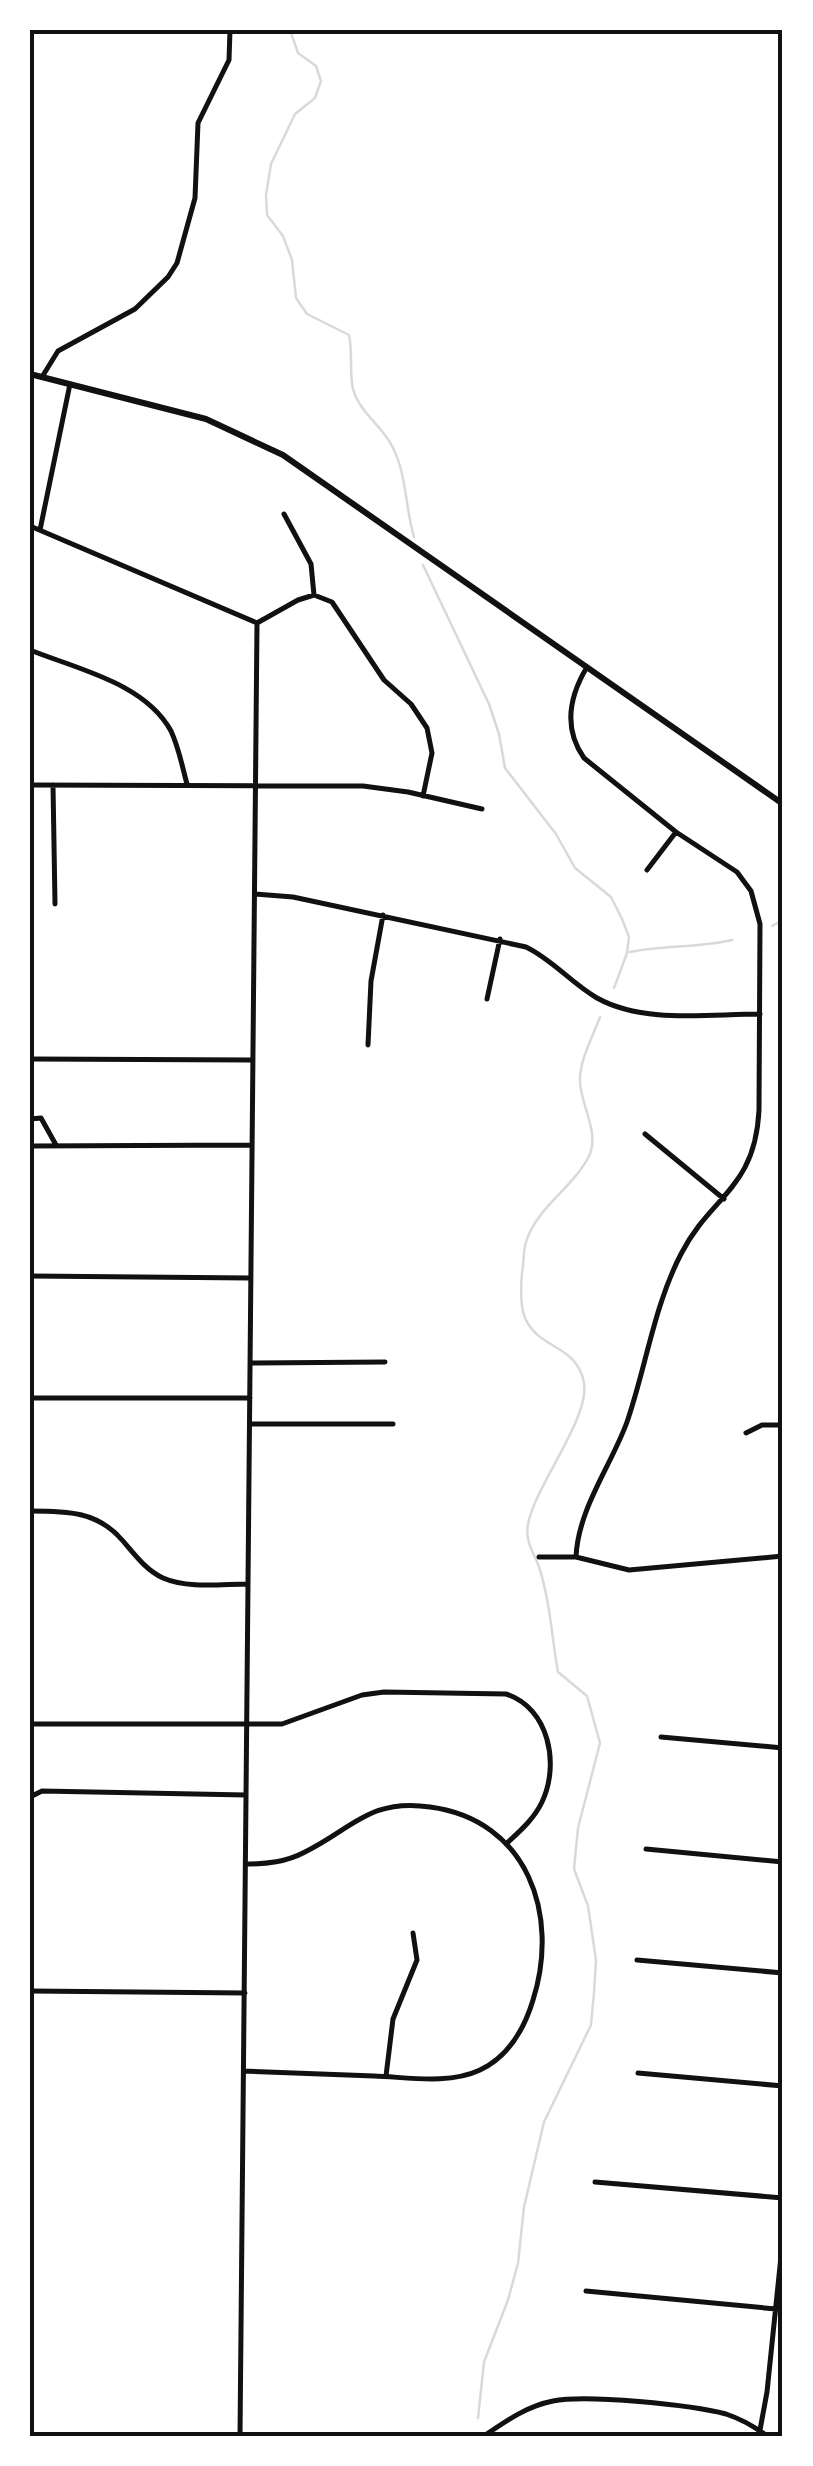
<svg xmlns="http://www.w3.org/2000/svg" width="813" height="2466" viewBox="0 0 813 2466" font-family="'Golos Text',sans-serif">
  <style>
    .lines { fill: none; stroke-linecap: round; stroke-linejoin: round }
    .stream { stroke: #d9d9d9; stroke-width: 2.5 }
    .minor { stroke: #111; stroke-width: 5 }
    .secondary { stroke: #111; stroke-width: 6 }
    .neatline { fill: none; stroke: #111; stroke-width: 4 }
  </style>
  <rect width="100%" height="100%" fill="#fff"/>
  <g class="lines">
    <path class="stream" d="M290,30l8,23 18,13 5,15 -6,17 -20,16 -24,50 -5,31 1,20 16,21 9,24 4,38 11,16 42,21c4,18 0,36 4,54 6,23 29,37 39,57 15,28 13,61 22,91
      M423,565l66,139 10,30 6,34 51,66 19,34 36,29 11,22 7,18 -2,16 -13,35
      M772,926l11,-6
      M630,952c34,-7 68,-4 102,-12
      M478,2418l6,-56 24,-62 10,-37 6,-56 20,-85 47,-97 3,-32 2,-33 -8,-54 -14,-37 4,-41 22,-85 -13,-47 -29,-24c-6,-33 -8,-72 -19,-105 -6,-16 -14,-25 -11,-43 8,-40 62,-106 56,-141 -7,-39 -45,-33 -59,-65 -5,-12 -4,-33 -3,-45 2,-10 1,-21 4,-31 10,-34 47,-54 63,-86 11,-23 -8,-50 -9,-74 -1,-21 13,-46 20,-65"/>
    <path class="minor" d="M42,377l16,-26 77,-42 33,-32 9,-14 18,-65 3,-75 31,-63 1,-30
      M284,514l27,50 3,31
      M30,526l227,97
      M40,530l30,-146
      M257,623l41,-23 16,-5 18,7 52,78 27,24 16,24 5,25 -9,43
      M30,650c47,19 115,33 141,81 8,17 11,35 16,53
      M30,785l333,1 45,6 74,17
      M53,785l2,119
      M647,870l29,-38
      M255,894l38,3 233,50c27,13 45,36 71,51 47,26 110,16 163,16
      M487,999l13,-60
      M368,1045l3,-64 12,-66
      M30,1059l223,1
      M30,1119l11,-1 15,27
      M645,1134l79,65
      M30,1146l222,-1
      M30,1276l220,2
      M250,1363l135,-1
      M30,1398h220
      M250,1424h143
      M746,1433l16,-8h21
      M30,1511c36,0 68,0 93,30 12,14 23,29 40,37 25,11 59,6 85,6
      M539,1557h37l53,13 154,-14
      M576,1557c2,-48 35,-91 51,-135 19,-55 27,-116 54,-168 30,-59 74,-64 78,-144l1,-186 -9,-33 -14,-19 -61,-40 -92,-74c-21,-30 -15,-61 3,-91
      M30,1724h252l80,-29 22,-3 122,2c43,14 54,70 36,108 -8,17 -22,29 -36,42
      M661,1737l122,11
      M30,1797l12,-6 204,4
      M646,1849l137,13
      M637,1960l146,13
      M30,1991l215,2
      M244,2071c43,2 86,3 130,5 33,1 74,9 106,-6 29,-14 44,-40 53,-70 27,-85 -5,-180 -103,-193 -60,-9 -78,22 -125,45 -19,10 -38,12 -59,12
      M638,2073l145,13
      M386,2076l7,-57 24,-59 -4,-27
      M595,2182l188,16
      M586,2291l190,18
      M760,2430l7,-38 16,-155
      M240,2436l17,-1813
      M484,2436c22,-15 43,-30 69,-35 33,-7 139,4 173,13 15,5 29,13 41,22"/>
    <path class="secondary" d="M30,374l176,45 77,36 500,349"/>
  </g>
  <rect width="813" height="2466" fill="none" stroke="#ffffff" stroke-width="65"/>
  <rect x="32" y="32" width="748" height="2402" class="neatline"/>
</svg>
